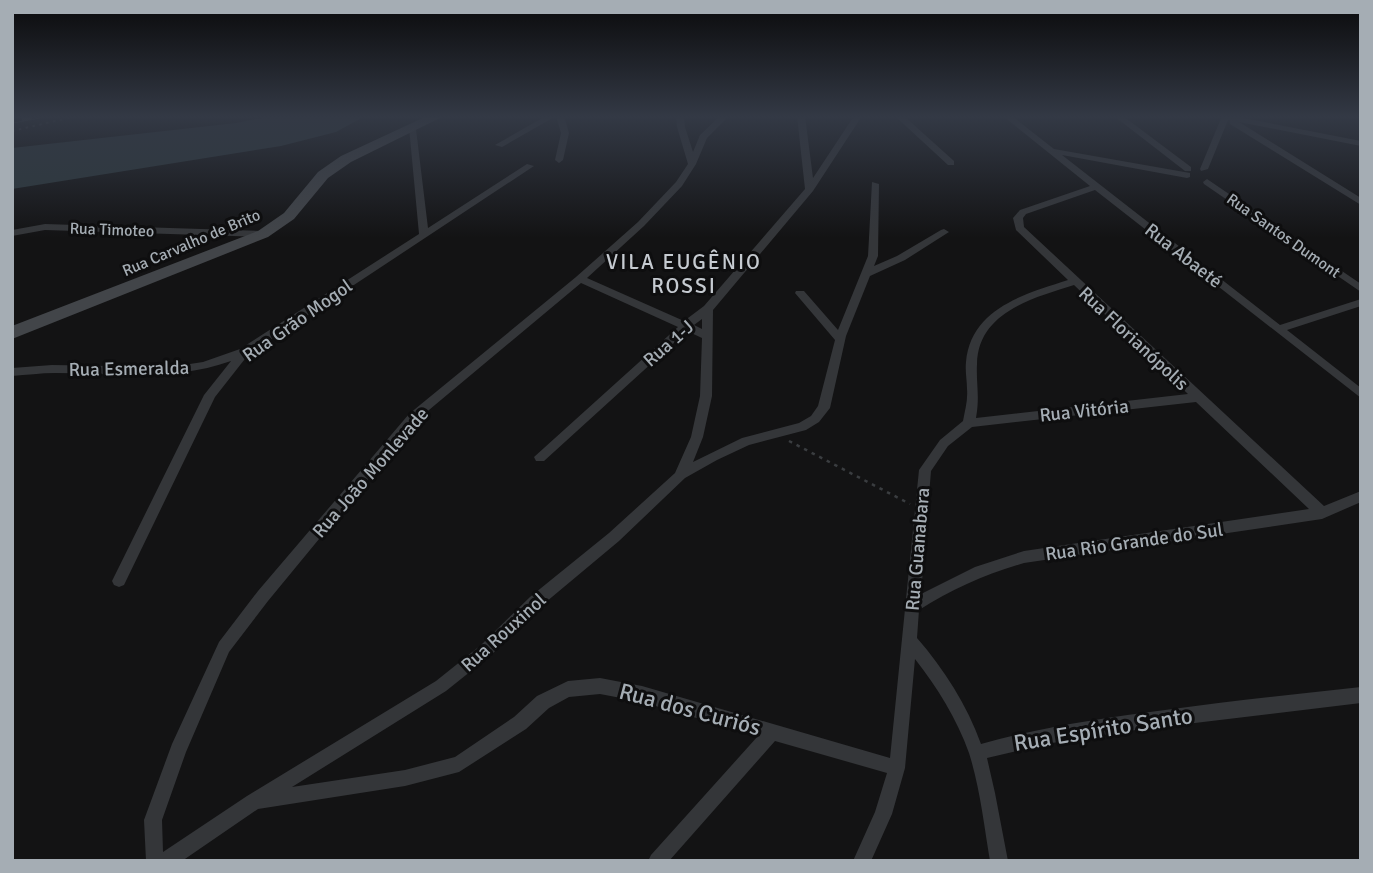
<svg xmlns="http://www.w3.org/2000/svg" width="1373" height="873" viewBox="0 0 1373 873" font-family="Signika,sans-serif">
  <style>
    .water { fill: #2d393d }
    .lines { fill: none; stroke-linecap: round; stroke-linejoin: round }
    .path-far1 { stroke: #3a3d40; stroke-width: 2; stroke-dasharray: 2.5 4.5; stroke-linecap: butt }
    .path { stroke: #3a3d40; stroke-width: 2.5; stroke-dasharray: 3.5 5; stroke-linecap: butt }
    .street { fill: #343639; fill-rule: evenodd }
    .secondary { fill: #424549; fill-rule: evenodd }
    .rail-casing { stroke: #4b4e52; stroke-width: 5 }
    .rail { stroke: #0e0e0f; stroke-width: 3.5; stroke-dasharray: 10; stroke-linecap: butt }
    .labels { text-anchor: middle; stroke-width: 6; stroke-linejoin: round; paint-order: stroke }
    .far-street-label { font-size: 16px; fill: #a5adb4; stroke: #0e0e0f }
    .street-label { font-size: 19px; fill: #a5adb4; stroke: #0e0e0f }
    .neighbourhood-label { font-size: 21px; letter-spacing: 2px; fill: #c6cbd1; stroke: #0e0e0f }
    .near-street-label { font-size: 23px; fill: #a5adb4; stroke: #0e0e0f }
  </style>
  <rect width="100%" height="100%" fill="#131314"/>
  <path class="water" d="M271,116h94l-29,16 -55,14 -269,43v-41l224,-25z"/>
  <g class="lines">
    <path class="path-far1" d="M12,131l65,-15"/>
    <path class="path" d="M789,441l121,63"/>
    <path class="street" d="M546,116h10l-54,31 -7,-2z
      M556,116h8l5,17 -6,27 -4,3 -4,-3 6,-27z
      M676,116h8l1,11 8,25 7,-17 20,-19h9l-22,22 -11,26 -14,22 -38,40 -57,52 97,43 20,-15 101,-117 -8,-73h8l8,62 41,-62h8l-49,75 -100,119 -1,86 -9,41 -10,25 49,-24 57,-15 12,-7 7,-10 17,-66 -40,-47 1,-2h8l34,39 30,-74 4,-74 7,2 -1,72 -4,10 23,-10 44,-26 3,-1 5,3 -44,28 -35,16 -24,60 -16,72 -11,14 -13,8 -57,15 -32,15 -32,18 -66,63 -79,66 -49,48 -45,36 -154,96 113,-17 50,-13 59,-40 23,-21 31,-15 32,-3 42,8 248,72 29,-288 21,-30 23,-19c2,-11 5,-21 4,-32 0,-9 -2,-18 -1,-27 5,-54 59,-68 102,-82l-52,-50 -3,-12 7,-8 70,-24 -87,-70h9l42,33 136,24v4l-3,1 -125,-23 218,170 81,-26v7l-74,24 74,58v10l-266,-208 -69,24 -3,4 1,9 300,279 37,-15v11l-39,17 -298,44c-38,11 -72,26 -105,47l-2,28c27,31 50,67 64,106 60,-17 122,-26 184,-34 65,-9 130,-16 196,-23v16l-233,28 -76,12 -65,15 8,35 13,68h-18c-6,-36 -10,-73 -21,-108 -12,-34 -32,-66 -54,-94l-10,109 -13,46 -21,47h-18l22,-49 12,-39 -112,-32 -106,120h-21l3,-6 107,-119 -116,-34 -42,-8 -31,3 -20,11 -23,21 -67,43 -54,14 -147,23 -76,52h-36l-2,-41 28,-76 47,-102 39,-51 151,-177 167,-137 62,-55 38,-40 12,-18 -11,-37zM581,283l97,44 -144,130 2,4h8l143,-130 15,7 -2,58 -9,41 -16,36 -66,60 -79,64 -49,48 -45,36 -189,115 -84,56 -1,-32 24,-68 43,-100 39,-51 149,-181zM1074,285l114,109 -212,24c4,-22 0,-34 1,-54 1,-52 56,-66 97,-79zM702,319v10l-8,-4zM1196,402l113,107 -285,42 -49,16 -54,27 10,-123 17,-25 24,-19z
      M895,116h9l50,45v4h-6z
      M1114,116h9l68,51v4h-6z
      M1222,116h11l128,25v5l-122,-24 122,76v7l-131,-81v-4h-2l-20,49 -7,2 -1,-2z
      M409,127l7,2 12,99 99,-64 7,2 -286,189 -33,42 -91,188 -5,2 -5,-2 -2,-4 2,-4 90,-182 27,-34c-59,21 -115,12 -176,12 -14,0 -29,2 -43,3v-8l40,-3 118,2 33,-5 37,-13 179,-115z
      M1207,179l154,105v8l-157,-108 -1,-2z
      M45,224l218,7 5,3 -5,3 -218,-7 -33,6v-6z"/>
    <path class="secondary" d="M427,116h17l-93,46 -23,16 -34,41 -26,18 -256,102v-13l246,-95 26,-18 34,-41 23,-16z"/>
    <g class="rail-casing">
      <path id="rail" d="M12,121l27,-5"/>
    </g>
    <use href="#rail" class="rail"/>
  </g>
  <linearGradient id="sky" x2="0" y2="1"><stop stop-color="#0a0a0b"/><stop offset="0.49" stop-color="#333945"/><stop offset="1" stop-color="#333945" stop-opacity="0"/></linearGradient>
  <rect width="1373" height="238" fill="url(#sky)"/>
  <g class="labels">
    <g class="far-street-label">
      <text transform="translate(112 229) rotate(2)" y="6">Rua Timoteo</text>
      <text transform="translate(1284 235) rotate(35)" y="6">Rua Santos Dumont</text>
      <text transform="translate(191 242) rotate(-23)" y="6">Rua Carvalho de Brito</text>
    </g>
    <g class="street-label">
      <text transform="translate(1184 255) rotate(38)" y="7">Rua Abaeté</text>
      <text transform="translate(297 320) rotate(-35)" y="7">Rua Grão Mogol</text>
      <text transform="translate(1134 338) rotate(43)" y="7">Rua Florianópolis</text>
      <text transform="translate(668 343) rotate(-41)" y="7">Rua 1-J</text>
      <text transform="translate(129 368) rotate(-1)" y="7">Rua Esmeralda</text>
      <text transform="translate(1084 410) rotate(-6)" y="7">Rua Vitória</text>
      <text transform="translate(370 472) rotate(-49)" y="7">Rua João Monlevade</text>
      <text transform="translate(1134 541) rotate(-8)" y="7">Rua Rio Grande do Sul</text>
      <text transform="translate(917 549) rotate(-85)" y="7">Rua Guanabara</text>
      <text transform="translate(503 632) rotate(-42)" y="7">Rua Rouxinol</text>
    </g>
    <g class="neighbourhood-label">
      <text x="684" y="269">VILA EUGÊNIO<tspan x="684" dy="24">ROSSI</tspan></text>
    </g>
    <g class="near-street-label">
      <text transform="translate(690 709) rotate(15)" y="8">Rua dos Curiós</text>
      <text transform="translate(1103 729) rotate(-9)" y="8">Rua Espírito Santo</text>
    </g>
  </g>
  <rect width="1373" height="873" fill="none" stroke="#a5adb4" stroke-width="28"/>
</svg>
